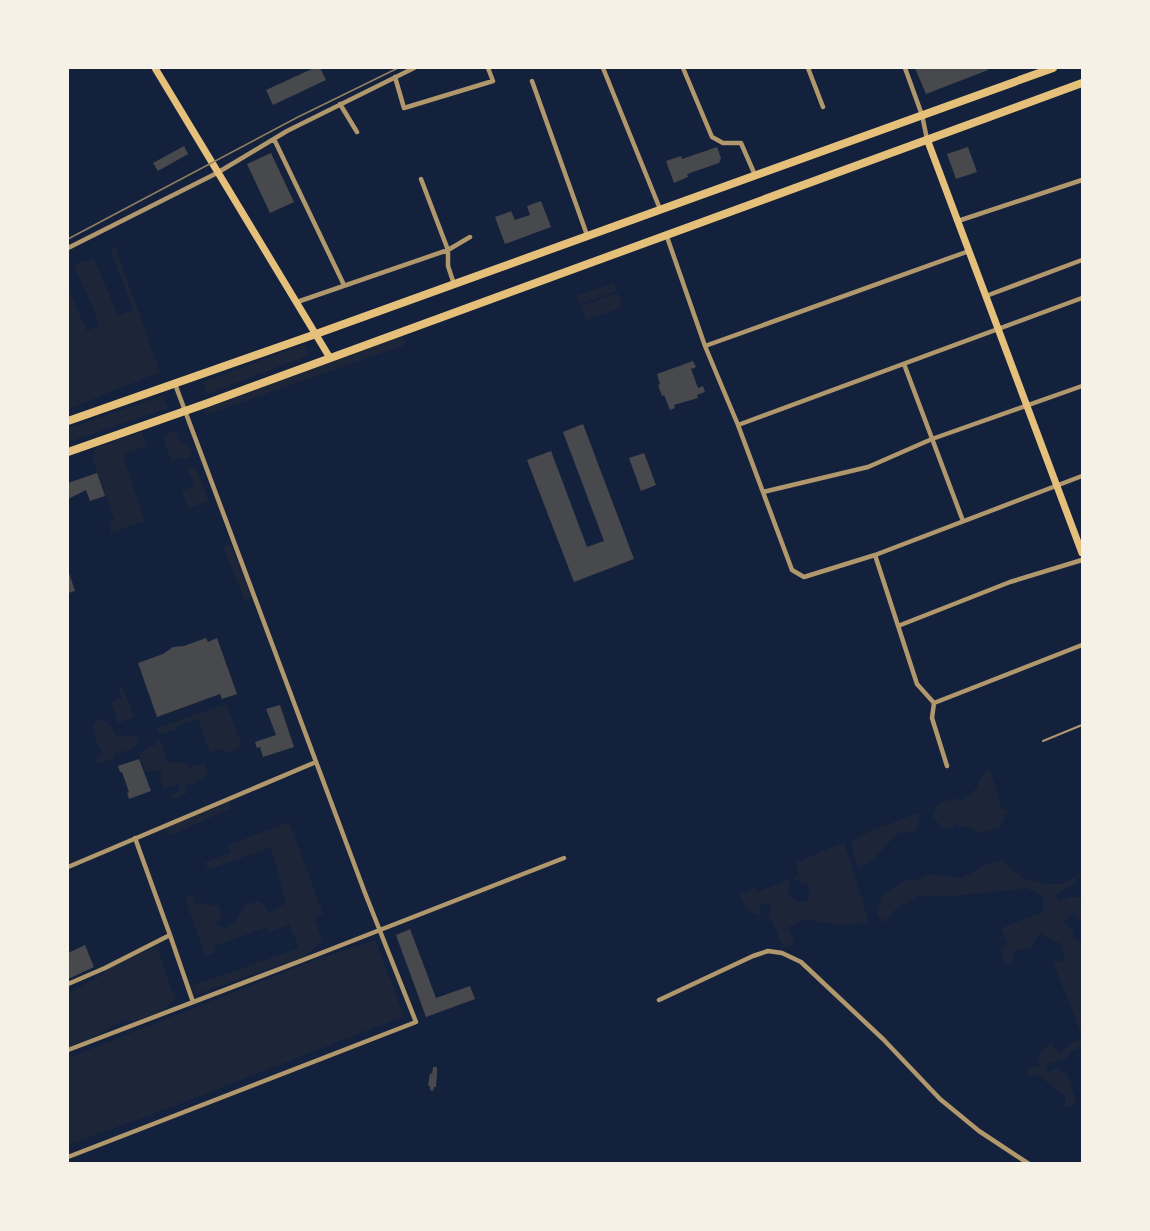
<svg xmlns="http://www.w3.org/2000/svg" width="1150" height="1231" viewBox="0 0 1150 1231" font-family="Mulish,sans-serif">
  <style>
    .green { fill: #1d2539 }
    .building { fill: #48494c }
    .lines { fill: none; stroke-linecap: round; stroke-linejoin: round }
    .service { stroke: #b1986c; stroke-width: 2 }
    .minor { stroke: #b1986c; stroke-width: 4.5 }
    .secondary { stroke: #e5c07b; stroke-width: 7 }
    .trunk { stroke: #e5c07b; stroke-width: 8 }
    .tram { stroke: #918062; stroke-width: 1.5 }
  </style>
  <rect width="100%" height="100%" fill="#14213d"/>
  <path class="green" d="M115,246l45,126 -92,37v-121l19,43 13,-6 -26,-60 20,-7 24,58 15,-6 -23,-62z
    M614,283l3,8 -37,13 -4,-8z
    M618,293l5,14 -37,13 -5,-14z
    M403,336l2,9 -199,70 -2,-6z
    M305,344l4,11 -102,39 -4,-12z
    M162,396l6,12 -100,34v-14z
    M176,430l4,12 8,3 4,11 -8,3 -1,-3 -12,5 -9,-25z
    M142,432l5,14 -24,9 22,66 -34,12 -2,-11 5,-2 -21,-60 2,-12z
    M195,465l14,36 -21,8 -6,-18 12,-5 -7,-18z
    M230,544l22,55 -7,2 -22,-54z
    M122,685l12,32 -15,6 -2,-2 -6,-19 10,-4 -2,-9z
    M226,704l16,42 -14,7 -8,-4 -10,4 -12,-34 -21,7v3l-17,6 -3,-7z
    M102,718l10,10 4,9 21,-2 2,6 -5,7 -20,7v4l-17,5 -1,-6 7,-3c-5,-10 -10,-20 -10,-31z
    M160,739l8,24 19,-1 2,6 16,-6 2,13 -12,8 -10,2 2,8 -14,7 -2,-6 9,-3 -2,-7 -15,5 -3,-9 3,-9 -2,-1 -16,2 -6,-17 7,-6 9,-4 -1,-3z
    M990,770l12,39 6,1 -8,18 -21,5 -7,-4 -17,-5 -4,6 -11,-4 -7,-9 4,-12 16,-7 8,3 15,-12 7,-16z
    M228,800l4,8 -63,28 -4,-8z
    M921,812l-6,19 -17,2 -25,27 -14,8 -9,-25 18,-11z
    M289,822l34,92 -9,4 9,23 -20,16 -109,38 -3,-9 108,-38 -10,-24 -19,8 -3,-5 -51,19 -2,7 -9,3 -20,-58 8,-4 2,10 24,1 2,11 -5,9 10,3 7,-4 12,-19 15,-4 9,12 17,-10 -15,-56 -63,23 -3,-8 25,-9 -2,-8z
    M844,842l25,80c-8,1 -16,3 -24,3 -24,0 -34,-13 -57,3l6,13 -3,5 -8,1 -14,-32 3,-12 -12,2v11l-12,-5 -9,-16 15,-7 4,4 31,-13 -1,15 8,8 12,-1 -1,-4 3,-4 -2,-4 1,-4 -15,-5v-2l5,-4 -4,-11z
    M1002,861l22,18 23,5h15l20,-12 -9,13 -19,10 6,7 9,-5h13v24l-4,-2 -4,-7 -10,9 9,10v9l8,2 1,5v88l-29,-72 12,-3 -3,-15 -22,-12 -10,15 -17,3 1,12h-10l-3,-15 6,-4 -6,-16 42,-16v-16l-16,-8 -74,8h-35l-21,12 -14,15 -6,-11 5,-17 24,-15h10l15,-6 30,4 9,-4 15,-10z
    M375,940l29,76 -235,92 -101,37v-87l245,-97z
    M157,947l15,43 5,7 -14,13 -28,11 -12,-1 -27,16 -28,11v-54l32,-17 16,-13z
    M1082,1039v8l-10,4 -7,8 -20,6 3,7 8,-3 11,5 9,27 -4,6h-7v-11l-29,-22 -6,3 -4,-8 14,-4 -3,-9 14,-13 9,10 13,-11z"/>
  <path class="building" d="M314,68h6l6,12 -53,25 -7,-15z
    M915,68h72l1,2 -62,24z
    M184,146l4,8 -30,17 -5,-8z
    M717,147l4,11 -2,5 -32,11 1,3 -14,6 -8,-22 15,-5 1,3z
    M968,147l9,25 -21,7 -9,-25z
    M271,153l23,49 -24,11 -23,-49z
    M541,201l10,26 -46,17 -10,-27 16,-6 4,9 15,-5 -3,-9z
    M693,361l3,6 -5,2 7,19 5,-2 2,6 -8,3 1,3 -24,7 1,3 -5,2 -6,-15 -2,1 -4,-11 2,-1 -3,-10z
    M583,424l51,135 -60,23 -47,-122 24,-9 36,96 17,-6 -41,-109z
    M644,453l12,32 -15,6 -12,-33z
    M97,473l8,23 -15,5 -4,-11 -18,9v-16z
    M68,570l7,21 -7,2z
    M206,638l2,4 9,-4 20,56 -15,5 -2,-5 -63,23 -19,-54 25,-9 10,-7 11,-1z
    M280,705l14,42 -31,10 -3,-10 -3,1 -2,-6 21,-7 -10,-26z
    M139,759l12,32 -22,8 -2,-6 2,-1 -7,-20h-2l-2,-6z
    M410,929l26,69 34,-12 5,13 -49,18 -30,-82z
    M85,945l9,22 -26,12v-26z
    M433,1067h4v7l-1,13h-2l-1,4 -3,-1v-4h-2l2,-13 2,1z"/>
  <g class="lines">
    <path class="service" d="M1043,741l39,-16"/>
    <path class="minor" d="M603,68l57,141
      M683,68l29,69 11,6h18l14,32
      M808,68l15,39
      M905,68l17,47 5,24
      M395,77l9,31 89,-27 -5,-13
      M532,81l55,154
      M340,104l17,28
      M274,139l70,146
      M421,179l27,71v16l6,18
      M958,221l124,-41
      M666,234l39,112 33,79 54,145 12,7 71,-22 207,-79
      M68,248l149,-75 70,-42 127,-63
      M986,296l96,-36
      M297,302l151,-52 22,-13
      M705,346l264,-95
      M904,364l59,157
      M738,425l344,-127
      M763,492l105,-25 64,-28 150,-53
      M875,555l42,129 17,19 -2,15 15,48
      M898,626l112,-44 72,-22
      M934,703l148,-58
      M135,838l35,97
      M68,867l248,-105
      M68,984l37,-16 65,-33 23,67
      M659,1000l94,-44 15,-5 14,2 19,9 82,77 57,60 39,32 50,33
      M68,1050l248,-95 248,-97
      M68,1157l348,-135 -51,-129 -190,-509"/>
    <path class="secondary" d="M155,68l175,290
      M927,139l155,414"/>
    <path class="trunk" d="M68,421l248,-87 737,-266
      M68,452l137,-48 877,-321"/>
    <path class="tram" d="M68,239l230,-122 100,-49"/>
  </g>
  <rect width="1150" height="1231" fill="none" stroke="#f6f1e7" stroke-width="138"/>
</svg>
